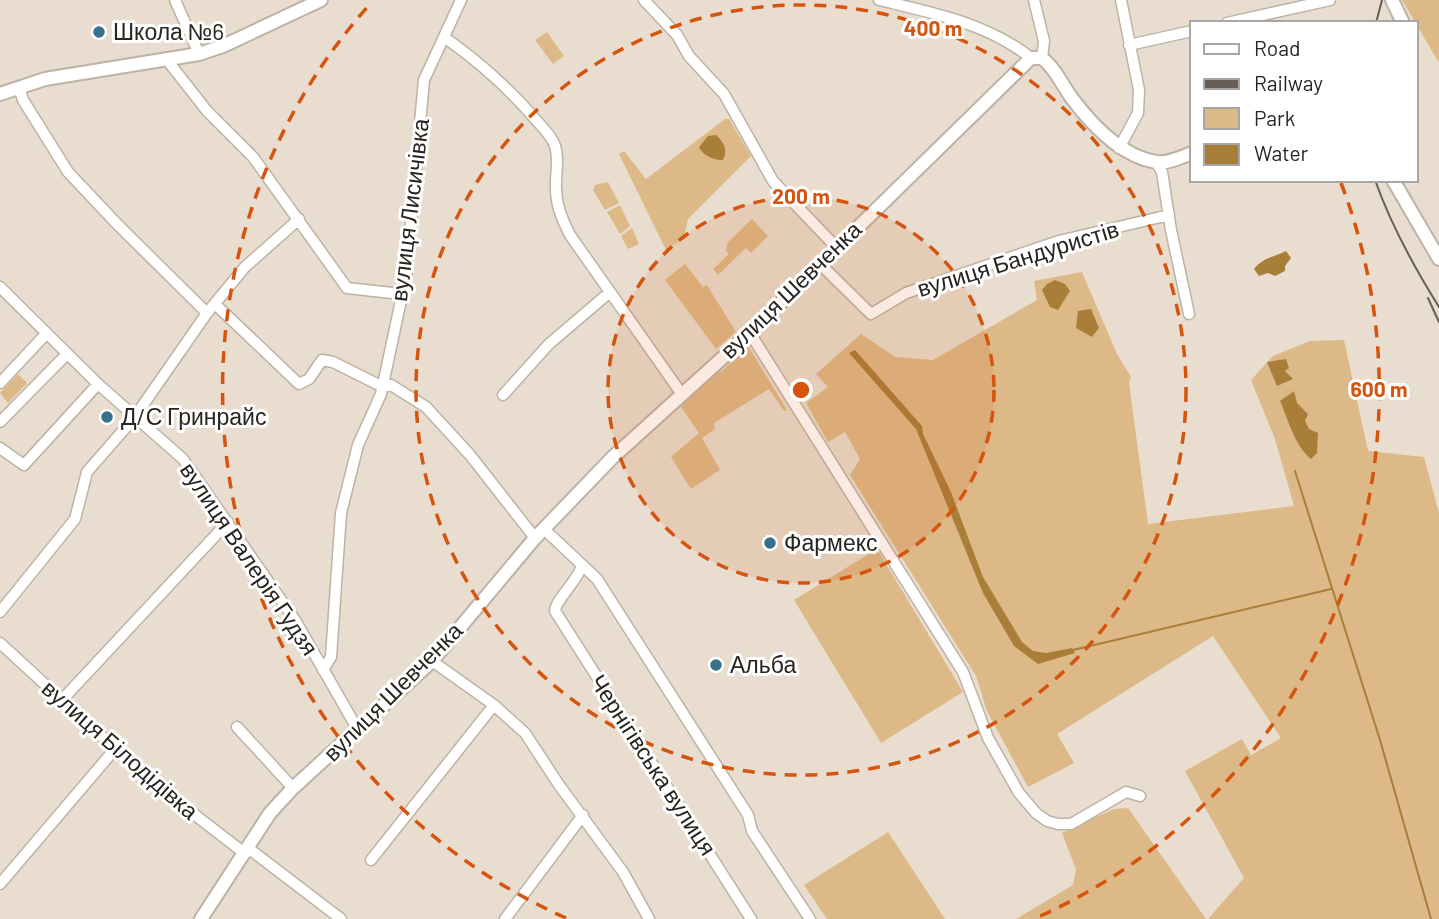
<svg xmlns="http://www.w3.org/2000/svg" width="1439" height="919" viewBox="0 0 1439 919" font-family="Barlow,sans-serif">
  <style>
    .green { fill: #dcb986 }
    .water { fill: #a97e39 }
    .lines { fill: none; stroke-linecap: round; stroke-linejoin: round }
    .stream { stroke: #a97e39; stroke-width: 2 }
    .minor-casing { stroke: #bdb3a5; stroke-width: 13 }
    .major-casing { stroke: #bdb3a5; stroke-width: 16 }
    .minor { stroke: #fff; stroke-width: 10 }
    .major { stroke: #fff; stroke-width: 12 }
    .rail { stroke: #655f57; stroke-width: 2 }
    .ring { fill: none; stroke: #d5540e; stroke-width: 3.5; stroke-dasharray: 12 9 }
    .poi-dot { fill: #367189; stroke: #fff; stroke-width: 2.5 }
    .labels { text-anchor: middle; stroke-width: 6; stroke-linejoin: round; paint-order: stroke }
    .poi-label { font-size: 23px; fill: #28241f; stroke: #fff; text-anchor: start }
    .street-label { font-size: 23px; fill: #28241f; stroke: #fff }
    .centre { fill: #d5540e; stroke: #fff; stroke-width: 3.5 }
    .ring-label { font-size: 21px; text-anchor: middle; font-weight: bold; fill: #d5540e; stroke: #fff; stroke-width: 6; stroke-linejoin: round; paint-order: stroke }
  </style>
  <rect width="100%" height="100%" fill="#e8ddcf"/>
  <path class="green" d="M1402,0h37v63z
    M547,32l17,24 -11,8 -18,-24z
    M725,119h4l22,37 -63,63 -4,19 -18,12 -47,-96 5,-3 22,28z
    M608,182l11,21 -14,7 -12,-20 2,-5z
    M620,205l10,21 -10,8 -13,-22z
    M752,219l16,17 -17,17 -5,-5 -28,27 -5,-6 16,-15 -3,-4 2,-8z
    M632,228l7,16 -11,5 -7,-13z
    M685,264l18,23 4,-2 29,47 -20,17 -51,-69z
    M1082,272l35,82 14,23 -2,6 19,141 146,-18 -19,-67 -24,-59 22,-24 37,-15 34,-1 24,111 56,6 15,56v406h-231l36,-41 -59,-107 57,-32 9,16 30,-17 -68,-102 -156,98 17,29 -46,24 -41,-76 -11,-35 -126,-201 10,-16 -15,-27 -17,10 -22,-39 22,-16 -12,-13 45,-40 34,23 38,3 104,-60 -3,-19z
    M748,346l39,64 -3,1 -15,-22 -55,34 1,6 -13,9 18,32 -29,19 -20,-32 28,-24 -18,-26 30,-31 11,-5z
    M18,374l9,9 -19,20 -8,-10z
    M877,549l86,143 -82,51 -87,-143z
    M1128,808l78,111h-190l57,-34 3,-16 -14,-36 52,-24z
    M888,832l57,87h-118l-23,-34z"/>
  <path class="water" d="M716,135c8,7 12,15 7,25 -8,1 -21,-5 -24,-13l9,-11z
    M1286,251l5,7 -6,8v5l-10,5 -7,-3 -9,3 -5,-7c8,-11 20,-12 32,-18z
    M1055,280l10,4 5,7 -12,19 -8,-3 -8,-17 5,-6z
    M1091,309l8,19 -7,9 -16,-9 2,-17z
    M855,350l67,76 1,8 28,58 32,85 39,65 11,9 13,2 26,-5 3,5 -37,11 -24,-18 -31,-53 -67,-164 -67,-76z
    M1286,359l3,9 -4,3 8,8 -16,7 -10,-24z
    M1294,391l3,12 11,11 -3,7 4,8 9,4 -1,20 -6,6c-17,-14 -22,-38 -31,-58z"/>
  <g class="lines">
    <path class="stream" d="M1295,471l85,269 51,179
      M1073,650l258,-61"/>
    <g class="minor-casing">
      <path id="minor" d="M175,0l24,54
        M644,0l33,35 12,21 35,38 49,87 63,66
        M879,0c54,13 108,23 152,58
        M1034,0l10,41 -2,17
        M1227,23l103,-23
        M444,37c34,24 65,51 92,83 7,8 16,16 19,26 4,12 1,25 1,37 -1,20 5,34 14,52l111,158
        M1129,45l63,-14
        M167,60l40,51 46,46 94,131 54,6
        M19,87l4,13 45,72 49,52 90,89
        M1119,148l19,-35 1,-23 -18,-90
        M1156,162l6,10 9,58 18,84
        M819,263l52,51 35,-21 153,-52 110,-26
        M0,287l98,97 85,75 112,161 63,110
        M215,304l84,80 10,-5 13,-19 11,2 50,25 8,-2 35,22 44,48 65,83
        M750,333l213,339 25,66 31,55 17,20 11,8 11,3h13l55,-32 14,4
        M0,383l46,-49
        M503,395l46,-51 61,-52
        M0,422l67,-68
        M0,448l24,17 74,-81
        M544,529l53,50 151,236 4,16 58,88
        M582,566c-5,15 -27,35 -27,45l196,308
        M0,612l75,-93 12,-47 47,-54 73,-105 38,-46 54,-48
        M0,643l147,135 96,74 9,-1 89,68
        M432,661l62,44
        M323,670l8,-13 10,-144 17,-68 23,-51 25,-117 18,-197 37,-80
        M61,701l167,-179
        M237,727l56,61
        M371,860l123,-155 31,28 34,52 64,87 26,47
        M0,884l115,-135
        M505,919l78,-104"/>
    </g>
    <g class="major-casing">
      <path id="major" d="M1392,0l11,23
        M0,94l45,-15 154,-25 24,-8 98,-46
        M1393,180l46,79
        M201,919l69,-106 23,-25 139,-127 103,-123 77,-80 138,-125 281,-275h11c13,10 19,25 29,39 20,27 49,59 85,65 11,2 26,-5 36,-9"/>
    </g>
    <use href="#minor" class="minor"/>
    <use href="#major" class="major"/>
    <path class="rail" d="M1376,23l6,-23
      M1375,180c16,45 39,87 64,127
      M1428,298l11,24"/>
  </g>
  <circle cx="801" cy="390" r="193" fill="#d5540e" fill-opacity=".12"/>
  <g class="ring">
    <circle cx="801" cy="390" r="193"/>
    <circle cx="801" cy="390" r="385"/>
    <path d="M566 918A578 578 0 0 1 371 3M1341 183A578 578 0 0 1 1036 918"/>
  </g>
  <g class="poi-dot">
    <circle cx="99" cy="32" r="7"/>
    <circle cx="107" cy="417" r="7"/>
    <circle cx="770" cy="543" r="7"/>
    <circle cx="716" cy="665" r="7"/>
  </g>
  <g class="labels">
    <g class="poi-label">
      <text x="113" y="40">Школа №6</text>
      <text x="121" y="425">Д/С Гринрайс</text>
      <text x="784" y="551">Фармекс</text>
      <text x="730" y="673">Альба</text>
    </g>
    <g class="street-label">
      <text transform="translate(410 210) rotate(-83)" y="8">вулиця Лисичівка</text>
      <text transform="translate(1018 259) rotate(-17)" y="8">вулиця Бандуристів</text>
      <text transform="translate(791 290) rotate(-44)" y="8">вулиця Шевченка</text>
      <text transform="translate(249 559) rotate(56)" y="8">вулиця Валерія Гудзя</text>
      <text transform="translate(393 692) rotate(-45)" y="8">вулиця Шевченка</text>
      <text transform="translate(120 750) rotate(41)" y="8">вулиця Білодідівка</text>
      <text transform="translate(653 765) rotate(57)" y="8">Чернігівська вулиця</text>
    </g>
  </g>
  <circle cx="801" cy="390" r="10" class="centre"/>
  <g class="ring-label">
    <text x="933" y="36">400 m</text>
    <text x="801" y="204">200 m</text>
    <text x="1379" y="397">600 m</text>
  </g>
  <rect x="1190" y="21" width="228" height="161" fill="#ffffff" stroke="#a9a7a5" stroke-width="2"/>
  <rect x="1204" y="44" width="35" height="10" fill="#ffffff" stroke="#a9a7a5" stroke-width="2"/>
  <text x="1254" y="56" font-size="21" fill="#28241f">Road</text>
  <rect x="1204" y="79" width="35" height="10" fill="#655f57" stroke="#a9a7a5" stroke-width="2"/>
  <text x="1254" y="91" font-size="21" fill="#28241f">Railway</text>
  <rect x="1204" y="108" width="35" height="21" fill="#dcb986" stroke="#a9a7a5" stroke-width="2"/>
  <text x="1254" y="126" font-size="21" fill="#28241f">Park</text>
  <rect x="1204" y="144" width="35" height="21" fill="#a97e39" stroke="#a9a7a5" stroke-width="2"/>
  <text x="1254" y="161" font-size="21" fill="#28241f">Water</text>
</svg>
